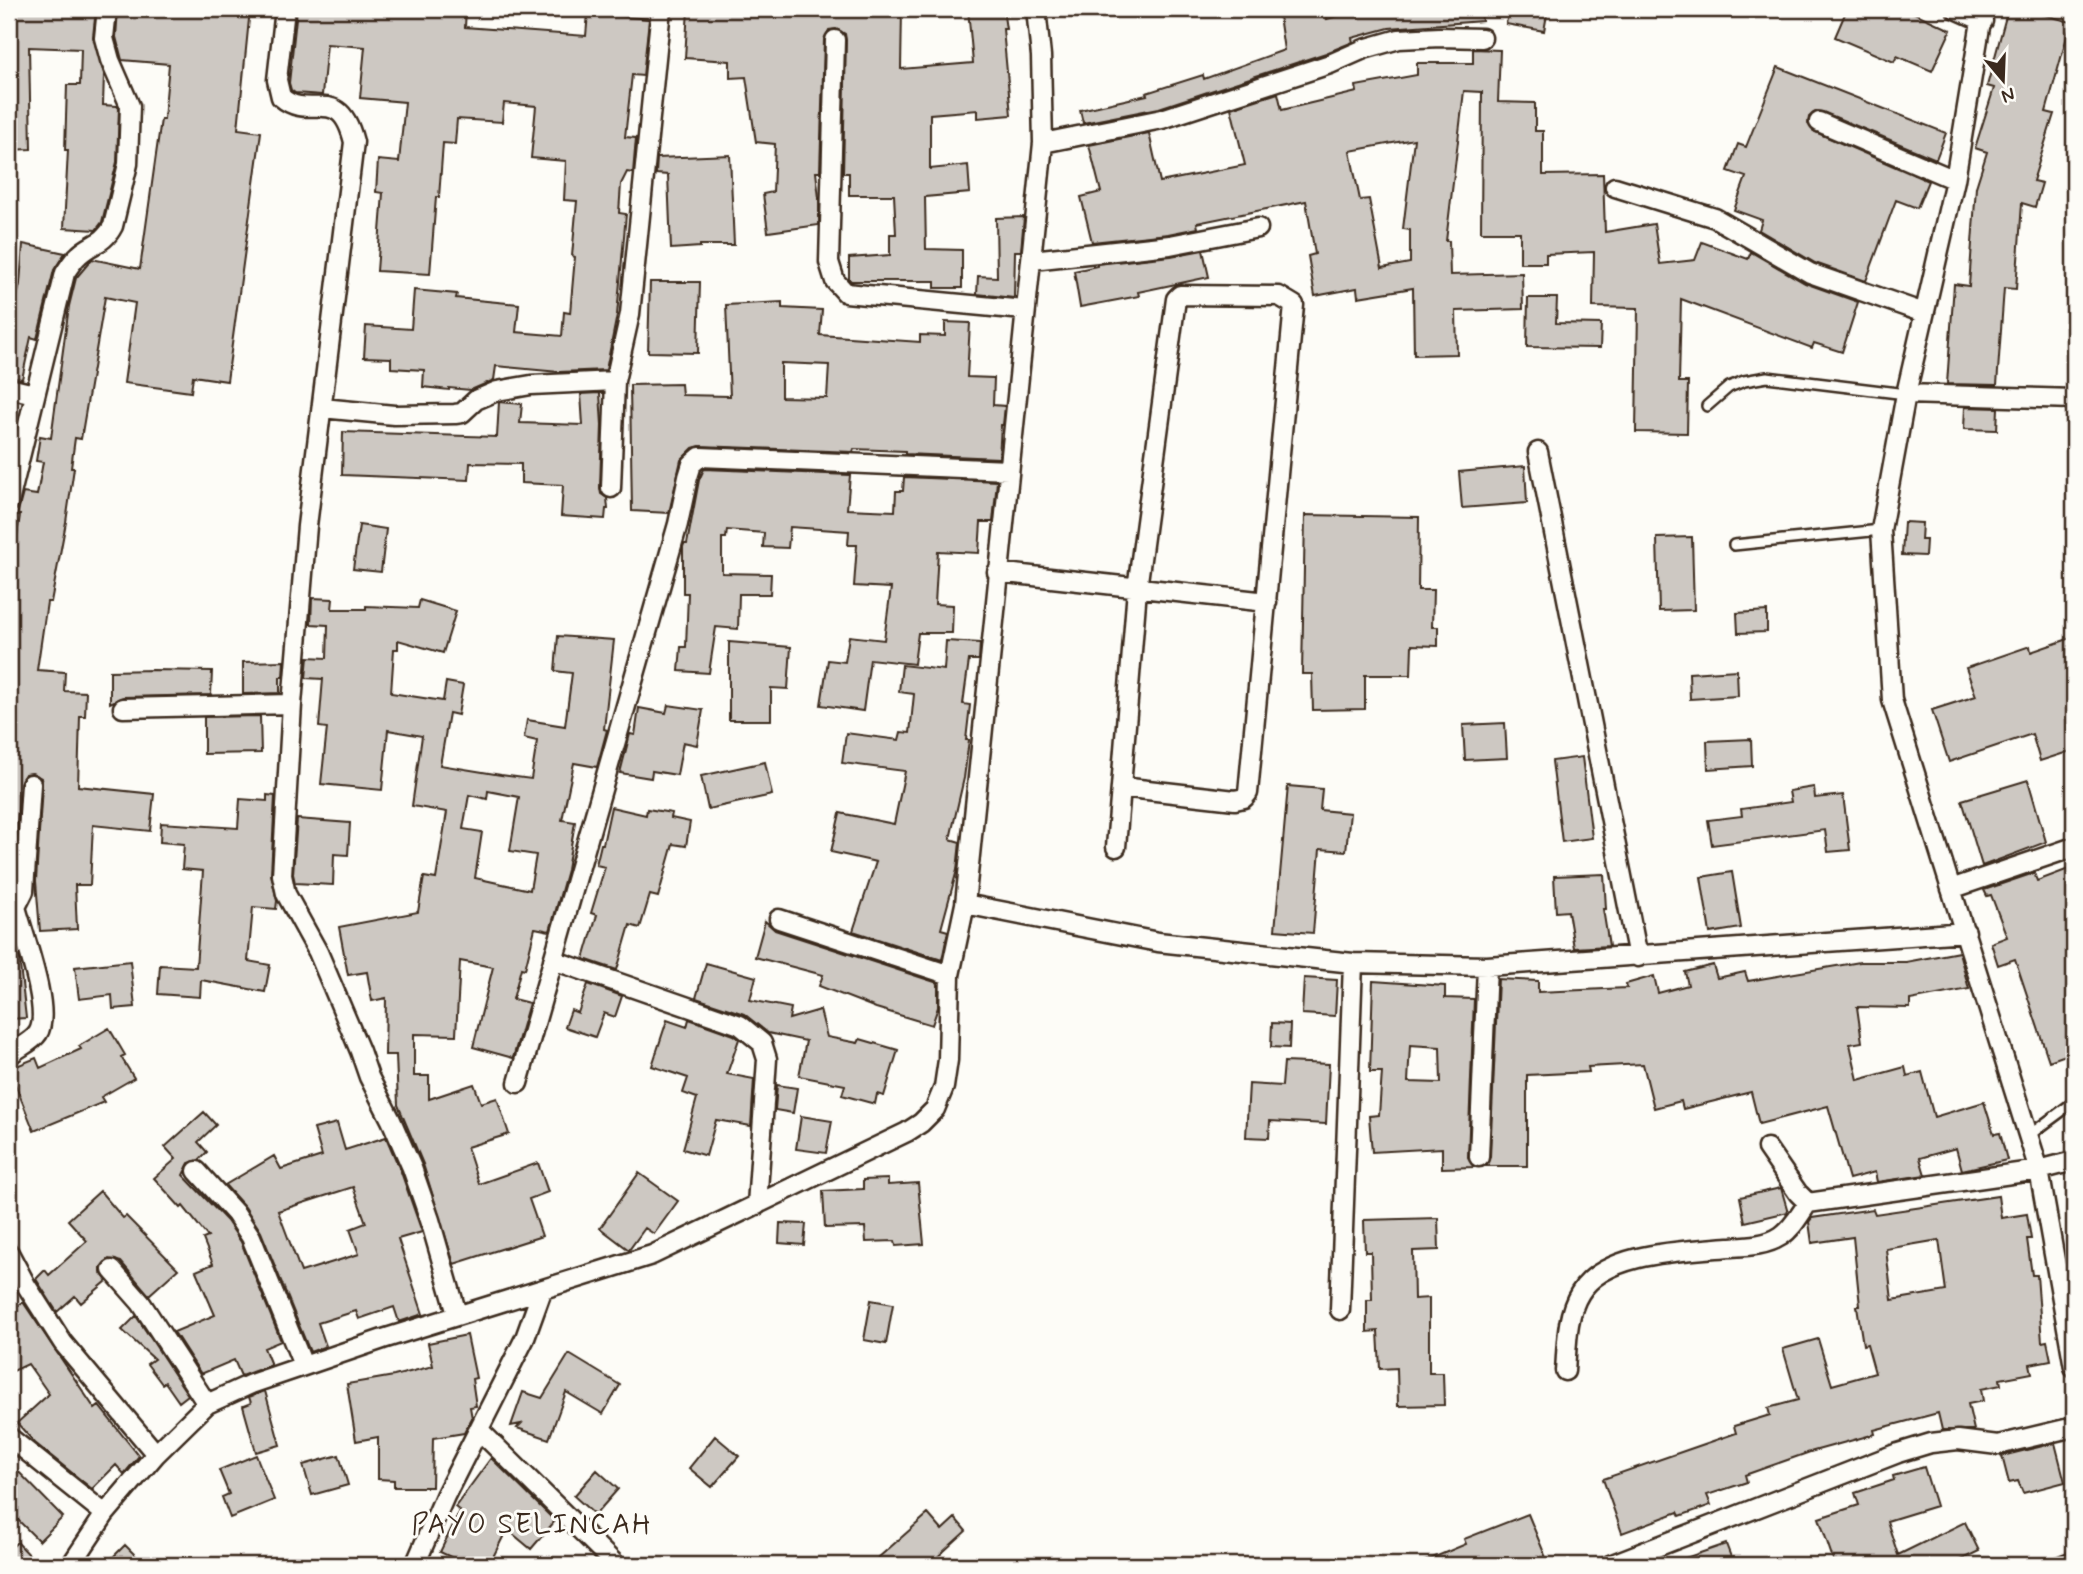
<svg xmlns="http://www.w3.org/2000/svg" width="2083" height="1574" viewBox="0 0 2083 1574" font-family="Mynerve,sans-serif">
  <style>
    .building { fill: #cdc8c2; stroke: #3b2a1e; stroke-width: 2; fill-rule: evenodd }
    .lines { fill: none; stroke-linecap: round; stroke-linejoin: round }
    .lane-casing { stroke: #3b2a1e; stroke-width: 14 }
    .street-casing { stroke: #3b2a1e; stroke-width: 23 }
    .lane { stroke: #fdfcf7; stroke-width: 9 }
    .street { stroke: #fdfcf7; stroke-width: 18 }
    .labels { text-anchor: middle; stroke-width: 6; stroke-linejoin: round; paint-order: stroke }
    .quarter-label { font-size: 28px; letter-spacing: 2px; fill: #3b2a1e; stroke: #fdfcf7 }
  </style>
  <rect width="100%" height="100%" fill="#fdfcf7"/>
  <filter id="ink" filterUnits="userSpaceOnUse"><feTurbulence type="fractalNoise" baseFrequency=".0143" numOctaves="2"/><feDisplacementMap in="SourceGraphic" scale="14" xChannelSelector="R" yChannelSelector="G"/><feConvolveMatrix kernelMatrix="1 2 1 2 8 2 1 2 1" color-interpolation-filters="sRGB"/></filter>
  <g filter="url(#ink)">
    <path class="building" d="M16,9h80l-3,28 11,37 -1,31 14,1 2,2 -2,54 -15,60 -6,8 -32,-2 4,-78h-3l2,-65h13l1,-36 -52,-2 2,102 -22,1v-104l5,-1z
      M118,9h132l-12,120 23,3 -34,249 -34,-5 -2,16 -67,-9 11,-80 -30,-6 -24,142 -6,-1 -4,30h3l-8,54 -15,80h-4l-10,68 28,2 -1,19 22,1 -1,24h-5l-2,70 76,8 -4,37 -57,-6 -3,60h-15l2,44 -37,2 -4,-50 6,-96 -1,-7 -9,-5 -7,1 -5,9 -7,98h-4v-269l2,-16h-2v-27l3,1 8,-55h-3l6,-22 14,2 6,-33 -7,-1 4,-25 11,2 18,-132 7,-28 16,-19 48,10 21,-150h3l5,-55 -47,-4 -6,-23z
      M297,9h169l-1,18 121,9 2,-23 61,6 -6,57 -11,-1 -7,62 11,1 -3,35 -6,-1 -6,12 -2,29 7,1 -9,101 -11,55 -47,2 -63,-6 -2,14 -23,10 -22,-2v2l-26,-3 1,-17 -33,-2v-10l-27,-1 2,-31 45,3 3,-39 43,4 -1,4 63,6 -3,28 46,4 2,-24 6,1 5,-56 -3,-1 5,-55 -13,-1 2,-39 -35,-3 5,-52 -32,-3 -2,19 -45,-3 -2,25 -12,-1 -4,54h-3l-6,77 -53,-3 6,-78 -7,-1 2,-32 21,2 6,-60 -45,-4 5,-51 -38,-3 -5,51 -27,-2 -4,-3 -2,-7z
      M688,9h214l-1,60 72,-6 -5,-54h35l3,20h-3l8,86 -33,3v-8l-48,4v55l38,-4 2,28 -45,4 1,52 36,1v38h-27v-7h-84l-2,-2v-21l41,-3v-21h6l-2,-39h-45v-22h-6l3,-133 -1,-6 -9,-5 -7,1 -5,10 -4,132h-4l3,26v27l-51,7 -5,-38 10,-2 2,-48 -19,-2 -10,-65 -16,1v-17l-45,-3z
      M1278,9h47l2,10 35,-10h119l1,12 -93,7 -37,10 1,4 -27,11 -167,55 -76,15 -3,-13 67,-15 -1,-2 57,-18 1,4 80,-29z
      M1509,9h39l-4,22 -38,-7z
      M1847,9h59l45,21 -19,41 -35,-15 -3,6 -59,-25z
      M2008,9h14l49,13 -25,90 8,2 -21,67 9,2 -7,24 -13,-4 -6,86 -12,-1 -7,97 -50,-1 7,-100 15,2 7,-99 11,-35 -12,-4 19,-60 -7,-2z
      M1473,49l27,1 -2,52 37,1v28h8v44l60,-1 2,58 49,-8 6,40 35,-4 7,-18 46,17 3,-7 54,31 53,19 -16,50 -28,-9 -2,5 -131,-49 -2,83h9l-1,51 -51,-1 2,-124 -45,-1 1,-55 -48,2v9h-26v-31h-39l1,-140 -18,-1 -18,150h3l1,34 72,-2 1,36 -67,2 1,43 -43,1 -1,-67 -55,9 -1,-9 -42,8 -7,-40 7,-2 -9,-53 -109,22 1,5 -30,6 -76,8 -11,-45 20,-5 -12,-47 60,-12 11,49 85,-17 -14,-57 47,-15 4,17 75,-18 -1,-6 61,-11v-12h56zM1414,139l-11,90 7,1v33l-28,5 -13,-69 -9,1 -10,-49z
      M1778,67l168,66 -10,26 -113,-47 -6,-1 -8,6 -1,7 7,8 113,49 -11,27 -21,-8 -30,81 -51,-18 -56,-33 3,-10 -28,-10 12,-33 -18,-6 10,-27 8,3z
      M730,155l4,90h-34v2l-29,2 -3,-74 -12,-1 1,-16z
      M1024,217l-3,34h-6l-1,47 -37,-4 1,-18 19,1 -1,-59z
      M23,244l42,9 -11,17 -17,69 -6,-2 -9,42 -13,-2v-44l11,-49z
      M1203,250l6,27 -71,15 1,4 -59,11 -6,-36 23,-5v-2l74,-8z
      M650,282h50l-2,71 -50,-1z
      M1528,298h29l-1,25 45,1 -1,24 -73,-1z
      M782,302v6l40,2 -2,25 100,7v-7l25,1v-14l25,1 -3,54 27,1 -1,27 12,1 -2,19h-2l-2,33 -94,-4v-3l-51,-2 -1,3 -153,-6 -7,2 -12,12 -12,53 -37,-2 -2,-126 51,-1 1,11 48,1 -4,-91zM781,363l48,2 -2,33 -46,-1z
      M600,393l2,32 -2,63 1,6 6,4 1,11h-2l-1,10 -44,-3 2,-31 -42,-2v-19l-51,-1 -1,17 -127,-5 1,-43 154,5 2,-35 23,2 -2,19 63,2 -2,-31z
      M1965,407l33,1 -1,22 -33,-1z
      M1525,466l2,37 -65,5 -3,-36z
      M704,469l146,6 -3,34 48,2 1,-20h7l1,-14 93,4 -4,41h-12l-2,31 -41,-2 -3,53 18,1 -1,28h-34l-4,31 -44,-5 -7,52 -42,-6 7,-45 17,2 4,-26 35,4 7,-52 -37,-2 3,-41h-9l1,-14 -59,-4 -2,21 -25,-1 1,-14 -37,-3 -1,8h-4v35l49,1 -1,20h-31l-1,35 -22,-2 -7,46 -30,-2 2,-24h5l2,-54h-5v-46l1,-3h3l12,-64z
      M1305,515l114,2 -1,73h15l-1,37h6v19l-26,-1 -1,30h-46v34l-52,1 -1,-36h-10z
      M1904,522l18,1 -1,17h5l-1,16 -23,-1z
      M359,525l27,4 -5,43 -28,-3z
      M1692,537l2,73 -35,1 -2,-73z
      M312,598l21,1 -1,10h34v-3l52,2 2,-8 36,11 -13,42 -45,-13v9h-4l-3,44 52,8 3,-19 17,3 -5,30 -9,-2 -9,52 61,10 30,4 6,-38 -13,-3 3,-18 38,6 7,-53 -17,-2 3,-35 56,4 -10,89 3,1 -10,37 -23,-4 -12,57 13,2 -8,48 -17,61 -15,-3 -10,41 -4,-1 -8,31 16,4 -16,55 -40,-11 20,-80 -33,-6 -4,74 -42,-1v42h15v23l45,-15 7,19 16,-5 12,36 -42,13 12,37 59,-21 10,29 -19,7 13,37 -88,28 -31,-100 -25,-59 -2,-50h-11l1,-57 -14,3 -5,-29 -19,3 -9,-48 79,-15 6,-35 12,2 11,-67 -35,-6 10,-70 -34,-6 -6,60 -61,-6 6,-56 -8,-1 4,-48 -17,-1 2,-21 19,1 1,-33 -17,-1zM488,791l31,6 -9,54 26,4 -6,35 -55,-12 7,-46 -19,-3 6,-34 18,4z
      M1767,611v21l-29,1 -1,-20z
      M2074,637v45l-6,2 6,21v45l-34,11 -8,-27 -83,28 -17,-52 44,-14 -10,-28 64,-22 1,6z
      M946,641l34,2 -1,17h-10l-6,44 7,1 -4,35h3l-5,38 -14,61 10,3 -3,28 -16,59 7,2 -6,29 -89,-29 23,-69 -45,-10 9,-39 54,11 11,-53 -63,-8 4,-30 53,7 2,-8 9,1 4,-39 -15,-2 3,-27 42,5z
      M729,642l62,5 -3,42 -17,-1v32h-42z
      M284,661l-1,16h-3v16l-37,1v-32z
      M153,670l59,1 -1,24 -88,2 -13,6v-32z
      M1737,670l1,26 -48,3 -1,-26z
      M668,705l35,5 -6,35 -14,-3 -6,33 -25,-4 -1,7 -31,-5 10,-39 5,1 4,-27 27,5z
      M260,716l1,37 -57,1v-37z
      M1505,723l2,35 -42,2 -2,-35z
      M1751,739l1,27 -44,3 -1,-28z
      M1582,757l10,81 -30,4 -10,-81z
      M765,762l7,33 -64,14 -7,-33z
      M2028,780l18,62 -64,24 -20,-66z
      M1288,786l34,3 -2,21 30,3 -4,38 -26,-2 -7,84 -38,-3z
      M1814,787l1,11 28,-3 7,55 -22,2 -3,-22 -113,15 -4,-25 34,-4 -1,-7 50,-7 -2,-11z
      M267,795l8,1 -4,78 6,27 -1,8 -23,-2 -5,54 22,4 -5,27 -64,-12 -1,17 -42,-3 2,-29 36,2 7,-96 -21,-2 2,-25 -24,-2 1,-19 77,5 2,-29 27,2z
      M611,807l35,8 1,-6 25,4 -1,5 19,4 -4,24 -13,-2 -15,53 -8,-2 -10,33 -10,-3 -13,45 -33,-11 13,-44 -6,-2 14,-46 -9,-2 5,-21h2z
      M297,819l53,4 -2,32 -14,-1 -1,31 -38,-2 -2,-9z
      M2074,867v185l-25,9 -34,-102 -17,6 -7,-22 16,-6 -16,-42 -4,1 -3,-6 50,-17 3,8z
      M1732,872l9,56 -31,5 -9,-56z
      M1604,874l2,35h-3l6,37 -35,2 -6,-37 -12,1 -2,-36z
      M765,921l10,9 163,53v24l-6,18 -56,-17 -57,-22 4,-11 -68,-18z
      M1959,952l10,37 -59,11v8l-53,-1 5,35 -12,2 8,36 47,-13 2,9 15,-4 12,45 50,-15 10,32 6,-1 7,27 -45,10 -6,-22 -36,10 5,17 -48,7 -2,-10 -26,7 -21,-73 -69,18 -8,-32 -68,17 -2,-8 -27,7 -11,-44 -55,3 1,5 -62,3v91h-42l5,-9 8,-178 40,2v11l89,-4 -1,-4 28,-8 4,17 30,-8 -3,-13 28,-7 4,13 28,-6 3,9 112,-19h46z
      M9,957h10l7,61 -17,1z
      M130,961l5,46 -22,2 -1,-14 -33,4 -4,-32z
      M706,963l50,14 -6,23 41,8 -2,11 31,-9 7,27 31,6 2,-4 38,11 -14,46 -7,-2 -2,10 -33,-9 3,-10 -46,-9 7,-35 -38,-8 -24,-19 -48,-16z
      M1304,978l33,2 -2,36 -33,-2z
      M1373,981l72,5v12l29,1 -6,158 6,10 -32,1v-20l-70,4 -3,-36 10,-1 3,-43h-12zM1410,1045l30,2 1,36 -33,-1z
      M588,984l34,12 -7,21 -11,-4 -9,24 -30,-10 6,-17 7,3z
      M689,1019l45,16 5,4 -12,35 27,5 -3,47 -35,-6 -10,36 -23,-7 14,-51 -14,-5 5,-15 -36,-12 15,-46 20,7z
      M1272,1023l18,1 -1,24 -18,-1z
      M109,1028l16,27 -4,2 13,21 -33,19 3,5 -70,29 -25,-62 27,-11 4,10 41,-19 -2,-3z
      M1284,1062l45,2 -3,60 -56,-3 -1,17 -23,-1 3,-53 33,2z
      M777,1085l20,3 -4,25 -18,-3z
      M204,1112l12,13 -18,17 9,10 -8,8 -10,3 -6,12 44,46 14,21 40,99 -17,7 7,17 -30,11 -7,-16 -33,14 -27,-42 41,-17 -19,-44 17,-7 -10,-25 5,-2 -25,-31 -2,2 -27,-30 22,-19 -11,-12z
      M801,1116l31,5 -6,32 -30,-4z
      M337,1123l8,27 41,-13 15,35 21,60 -24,7 25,75 -24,8 -5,-15 -35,12 -3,-8 -38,12 8,23 -16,6 -49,-120 -16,-25 -20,-22 49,-29 7,13 41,-13 -8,-27zM353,1187l13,36 -16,6 9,25 -58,18 -23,-61z
      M639,1173l39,28 -24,33 -9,-6 -16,22 -29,-22z
      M888,1179v6l30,-2 6,61 -28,2 -1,-5 -29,1 -1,-15 -40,1 -2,-37 40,-2v-9z
      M1781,1188l7,24 -43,10 -5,-25z
      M100,1191l23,27 3,-2 52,53 -29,26 -28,-33 -12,-3 -8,8v6l6,8 -26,22 -6,-7 -18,16 -21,-33 9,-9 4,5 38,-34 -19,-21z
      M1998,1196l3,22 26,-4 4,25h-4l5,36h5l5,67 5,-1 4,19 -21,4 2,9 -32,6 1,6 -20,4 2,12 -15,3 6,26h-32l-4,-17 -64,17 1,4 -65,18 -65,23 2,7 -40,13 4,10 -31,11 -2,-4 -56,21 -19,-54 133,-46 -2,-7 36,-11 -2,-7 30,-8 -15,-51 35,-10 14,46 43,-12 -8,-29 -4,1 -6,-39h3l-7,-69 -41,6 -3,-21 3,-4 61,-9 2,5zM1939,1240l7,51 -54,9 -6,-51z
      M1438,1218l1,32 -26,1 1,48 15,-1v75h14l1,32 -46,1 -1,-38 -17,1 -2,-38 -11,1v-32h5l-1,-48h-6l-1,-32z
      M780,1223l26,1 -2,21 -25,-2z
      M871,1300l22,4 -7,40 -22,-4z
      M23,1302l72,107 4,-3 40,50 -15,18 -8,-9 -24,24 -57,-46 -18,-20 32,-29 -21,-30 -19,9v-61z
      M136,1316l52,79 -9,7 -14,-20 -3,2 -15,-20 7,-5 -32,-29z
      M467,1335l9,43 -4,1 4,27 -6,1 2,11 -8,15 -31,5 -1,49h-38v-7l-16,-1v-42l-22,4 -9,-57 47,-8 39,-10 -5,-23z
      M569,1354l51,31 -17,29 -37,-22 -17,47 -32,-11 4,-4 -10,2 12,-34 19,6z
      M265,1391l15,54 -24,7 -13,-46 8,-3 -2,-6z
      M715,1436l24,20 -27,31 -23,-19z
      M2055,1443l10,39 -42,11 -5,-12 -9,2 -7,-27z
      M256,1455l18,45 -44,18 -8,-21 7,-3 -10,-24z
      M339,1455l9,30 -36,10 -9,-30z
      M491,1458l64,63 -24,28 -24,-20 -18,36h-21l-28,-13 20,-41 -5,-4z
      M9,1462l54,55 -24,24 -30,-30z
      M1924,1467l12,39 -49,15 11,34 67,-33 14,29 -29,14h-115l-16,-47 40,-13 -4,-12 39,-13 -1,-4z
      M597,1470l21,19 -23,26 -21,-19z
      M928,1514l14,16 13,-12 11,13 -34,31 -2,-3 -7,6h-53z
      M1528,1514l21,51h-133l50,-21 -2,-5z
      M17,1542l22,23h-30v-15z
      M1726,1544l8,21h-63v-2z
      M125,1545l20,20h-40z"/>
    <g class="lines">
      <g class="lane-casing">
        <path id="lane" d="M1707,406l22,-19 15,-6 23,-4 139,17
          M1734,545l147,-15
          M2028,1136l46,-34
          M2050,1565l24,-9"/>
      </g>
      <g class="street-casing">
        <path id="street" d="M285,9l-8,71 4,17c30,26 58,-15 73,45l-47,384 -15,178 -10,171 4,19 32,58 42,99 9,26 22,43 21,48 18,52 27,94
          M1956,9l27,12
          M1983,9l-28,171 -49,214 -25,136 11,170 147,470 35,197
          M835,40l-6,222 6,19 11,12 178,17
          M1819,122l136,58
          M1043,143l119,-24 168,-55 34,-15 35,-10 41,-2 42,1
          M1615,187l100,31 95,55 114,40
          M1032,260l138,-15 88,-17
          M1180,295l99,1 15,9 -46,488 -4,5 -9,2 -114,-13 16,-198 39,-290z
          M9,388l25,6
          M1906,394l168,5
          M322,408l72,7 61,-1 7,-1 14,-13 21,-9 34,-6 84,-4
          M1538,452l100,505
          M611,488l4,-107 15,-67 31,-305
          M9,502l56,-229c4,-6 8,-13 14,-18 14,-13 24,-10 34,-29l15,-62 2,-58 -20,-46 -6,-22 3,-29
          M997,572l270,30
          M123,708l169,-4
          M1116,847l5,-60
          M1951,889l123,-42
          M965,904l193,38 195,21 134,3 479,-34
          M9,907h7l8,-16 7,-107
          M779,919l171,56
          M553,960l187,65 22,18 5,16 -10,146
          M9,1056c8,-9 22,-12 29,-23 14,-22 -15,-99 -22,-126
          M518,1083l160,-559 10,-47 4,-13 8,-7 308,13
          M1767,1148l31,45 10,10 231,-33 35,-9
          M1479,1157l8,-191
          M197,1171l39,43 15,23 52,128
          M9,1253l17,32 37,58 93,111
          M112,1270l29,33 66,101
          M1340,1310l13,-347
          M1565,1371c2,-25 1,-56 15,-78 25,-42 107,-42 149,-46 17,-1 37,-1 52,-11 12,-8 19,-22 27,-33
          M480,1431l136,134
          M9,1437l96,77
          M71,1565l34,-51 51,-60 51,-50 44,-20 132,-45 269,-84 255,-123 14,-9 14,-14 9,-22 4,-27 2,-85 15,-71 78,-761 -2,-87 -5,-47
          M415,1565l30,-69 80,-158 17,-47
          M1610,1565l288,-112 33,-10 27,-3 40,5 76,-18"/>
      </g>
      <use href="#lane" class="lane"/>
      <use href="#street" class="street"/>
    </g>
  </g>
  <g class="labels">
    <g class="quarter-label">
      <text x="532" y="1533">PAYO SELINCAH</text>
    </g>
  </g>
  <rect width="2083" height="1574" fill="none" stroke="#fdfcf7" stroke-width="35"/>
  <rect x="18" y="18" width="2048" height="1539" fill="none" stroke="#3b2a1e" stroke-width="2.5" filter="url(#ink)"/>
  <g transform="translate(2003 80) rotate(161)" stroke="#fdfcf7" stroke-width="5" paint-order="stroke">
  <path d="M0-5L12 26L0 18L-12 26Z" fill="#3b2a1e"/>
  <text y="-10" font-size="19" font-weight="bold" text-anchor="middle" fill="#3b2a1e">N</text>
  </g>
</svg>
